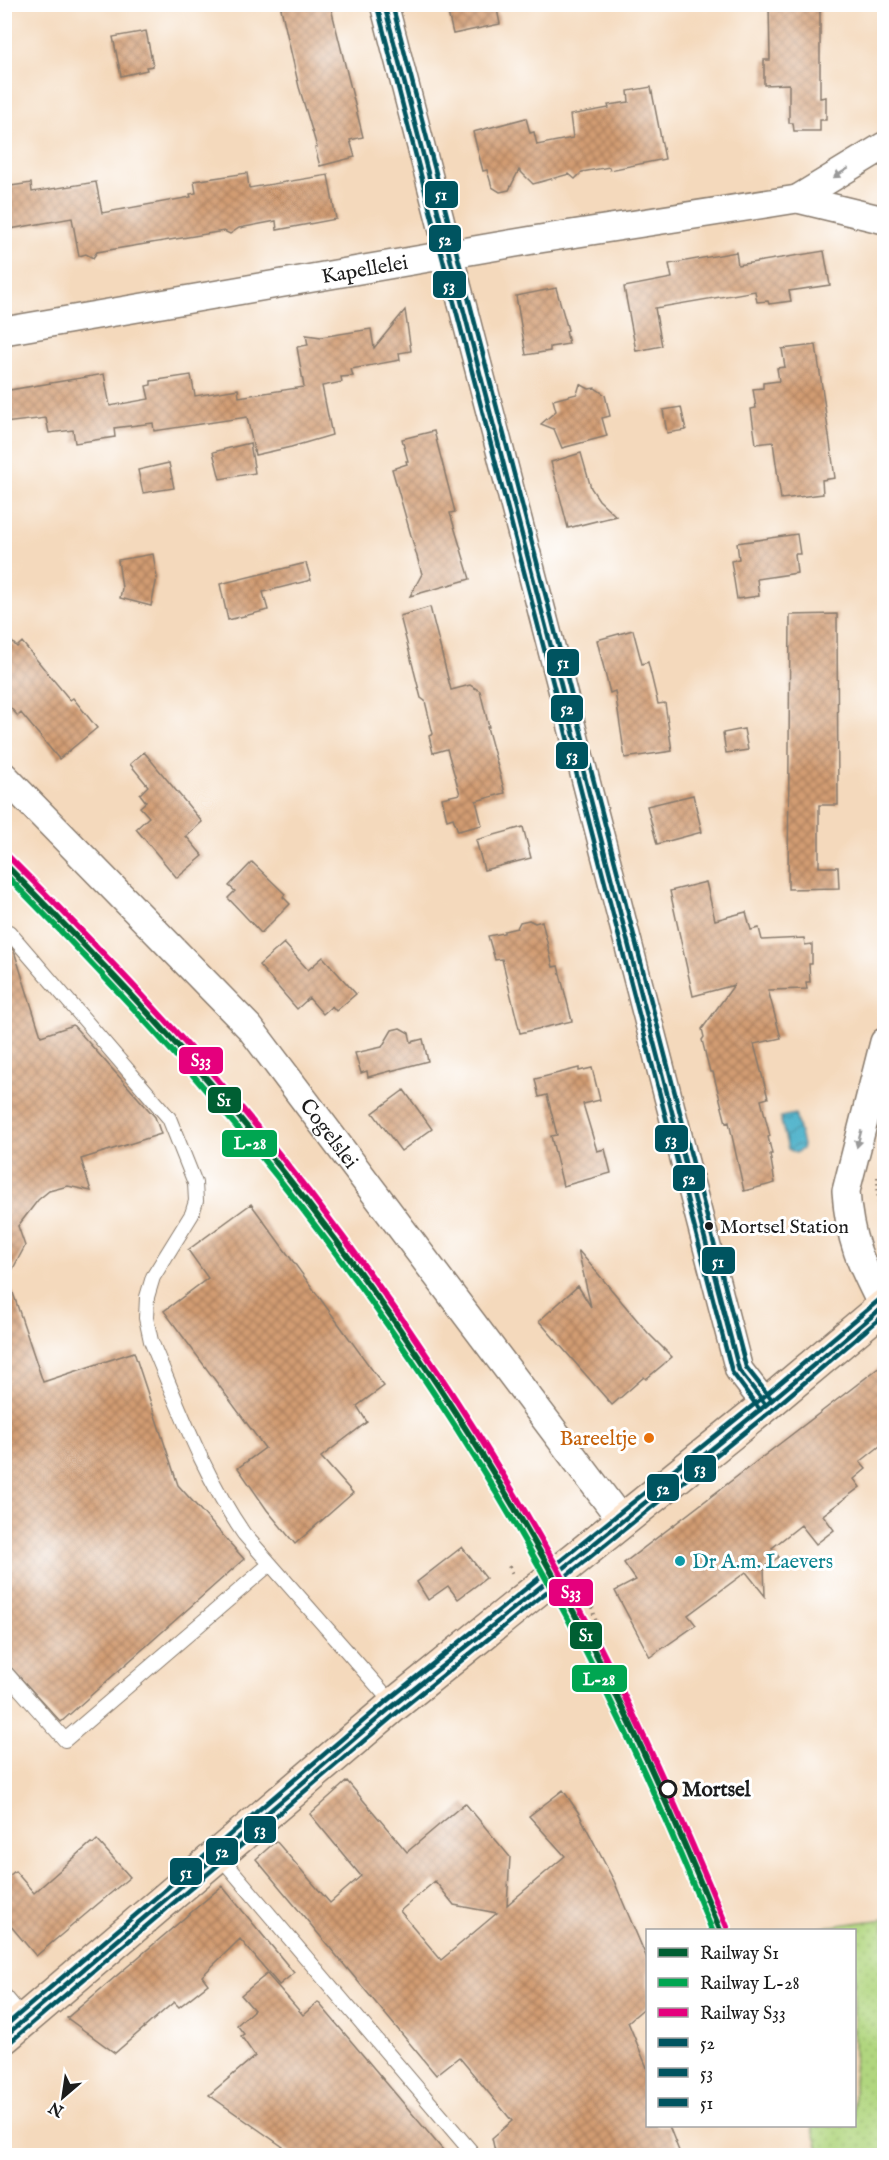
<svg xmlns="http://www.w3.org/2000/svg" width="889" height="2160" viewBox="0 0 889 2160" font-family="'IM FELL English',serif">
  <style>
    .grass { fill: url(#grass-dots); stroke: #66794e; stroke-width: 1.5 }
    .water { fill: url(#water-waves); stroke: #336672; stroke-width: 1.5 }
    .building { fill: url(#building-cross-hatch); fill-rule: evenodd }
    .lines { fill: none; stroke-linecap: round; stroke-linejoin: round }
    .lane-casing { stroke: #887a6c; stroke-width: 16 }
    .street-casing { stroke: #887a6c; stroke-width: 30 }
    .secondary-casing { stroke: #887a6c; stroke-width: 36 }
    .path { stroke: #887a6c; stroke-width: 4; stroke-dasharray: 1.5 4.5; stroke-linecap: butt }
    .lane { stroke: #fff; stroke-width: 14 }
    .street { stroke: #fff; stroke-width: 27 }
    .secondary { stroke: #fce5cf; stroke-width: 33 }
    .bus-1-casing { stroke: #fff; stroke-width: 9 }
    .bus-2-casing { stroke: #fff; stroke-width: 9 }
    .bus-3-casing { stroke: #fff; stroke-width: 9 }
    .bus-1 { stroke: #005460; stroke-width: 4.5 }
    .bus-2 { stroke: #005460; stroke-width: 4.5 }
    .bus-3 { stroke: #005460; stroke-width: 4.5 }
    .rail-1-casing { stroke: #fff; stroke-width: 10 }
    .rail-2-casing { stroke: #fff; stroke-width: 10 }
    .rail-3-casing { stroke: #fff; stroke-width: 10 }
    .rail-1 { stroke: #005f33; stroke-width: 6 }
    .rail-2 { stroke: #00a651; stroke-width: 6 }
    .rail-3 { stroke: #e5007d; stroke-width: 6 }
    .oneway { fill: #999 }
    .bus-dot { fill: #1c1c1c; stroke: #fff; stroke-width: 2 }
    .food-dot { fill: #e8710a; stroke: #fff; stroke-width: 2 }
    .culture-dot { fill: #0f9aa8; stroke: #fff; stroke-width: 2 }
    .stop-dot { fill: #fff; stroke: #1c1c1c; stroke-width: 3 }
    .labels { text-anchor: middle; stroke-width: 6; stroke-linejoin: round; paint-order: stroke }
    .bus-label { font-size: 20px; fill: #1c1c1c; stroke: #fff; text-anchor: start }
    .street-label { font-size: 21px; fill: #1c1c1c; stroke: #fff }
    .food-label { font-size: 21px; fill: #c56008; stroke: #fff; text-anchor: end }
    .culture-label { font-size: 21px; fill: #0d838f; stroke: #fff; text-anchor: start }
    .stop-label { font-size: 21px; font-weight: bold; fill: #1c1c1c; stroke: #fff; text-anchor: start }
    .line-badge { stroke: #fff; stroke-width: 2 }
    .badge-label { font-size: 16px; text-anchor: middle; font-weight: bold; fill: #fff }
  </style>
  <defs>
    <pattern id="grass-dots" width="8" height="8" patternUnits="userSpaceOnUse" patternTransform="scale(1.5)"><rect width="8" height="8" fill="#b1d67f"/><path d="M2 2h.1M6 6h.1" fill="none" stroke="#98b76d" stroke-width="1.8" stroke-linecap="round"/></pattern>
    <pattern id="water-waves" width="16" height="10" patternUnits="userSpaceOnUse" patternTransform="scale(1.5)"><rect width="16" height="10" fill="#4ab0c9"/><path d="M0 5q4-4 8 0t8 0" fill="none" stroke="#3d8ea2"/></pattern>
    <pattern id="building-cross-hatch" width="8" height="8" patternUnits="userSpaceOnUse" patternTransform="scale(1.5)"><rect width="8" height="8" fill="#d29c72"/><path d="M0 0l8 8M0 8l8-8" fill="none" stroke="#aa7e5d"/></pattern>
  </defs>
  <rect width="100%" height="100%" fill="#fff"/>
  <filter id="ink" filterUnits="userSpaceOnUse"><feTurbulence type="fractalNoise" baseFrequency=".0167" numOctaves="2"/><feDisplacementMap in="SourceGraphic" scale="12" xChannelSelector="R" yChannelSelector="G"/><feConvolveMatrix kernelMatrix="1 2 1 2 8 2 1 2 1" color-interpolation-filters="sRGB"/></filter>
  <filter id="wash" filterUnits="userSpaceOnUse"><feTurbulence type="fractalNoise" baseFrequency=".008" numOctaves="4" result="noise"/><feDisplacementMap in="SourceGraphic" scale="24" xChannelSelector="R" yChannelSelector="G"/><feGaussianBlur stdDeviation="1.35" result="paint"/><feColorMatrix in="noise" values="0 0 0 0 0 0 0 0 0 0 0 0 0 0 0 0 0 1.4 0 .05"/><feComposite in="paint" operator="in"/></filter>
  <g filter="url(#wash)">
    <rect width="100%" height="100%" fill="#f4d9bc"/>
    <path class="grass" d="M884,1919v236h-63l-9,-29h42v-196h-54z"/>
    <path class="water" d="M795,1114l8,31 -1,4 -6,4 -8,-4 -8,-32z"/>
    <g id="blocks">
      <path class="building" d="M280,4h50l33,133 -13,3 5,17 -35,9 -5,-18 2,-1 -18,-60z
        M465,4h31l4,20 -47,10 -6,-26z
        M769,4h51v94l6,-1v23h-6v11h-26l-1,-8h-4v-39l-25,1v-25h6z
        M146,31l7,35 -7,1 1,3 -26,6 -8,-39z
        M651,87l14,72 -55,11 -1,-3 -27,5 -7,7 -6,-5 -36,10 -14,-14 -10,20 -9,2 -8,-5 -5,-17 -4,1 -10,-39 53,-14 4,15 4,-1 3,13 36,-7 -3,-23 39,-7 -1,-3 21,-3 -1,-11z
        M247,173l2,15 79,-13 8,44 -59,11 -1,-9 -37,7 -9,6 -6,-3 -127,21 -4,6 -7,-4 -7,2 -7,-38 -68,12v-43l27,-4 1,9 64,-10 6,31 89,-16 -1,-3 6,-1 -2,-12z
        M824,251l6,34 -41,6 2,10 -22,3 -1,-3 -11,1 -2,-11 -100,17 7,38 -26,5 -12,-64 48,-9 -3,-14 67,-12 2,13z
        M556,288l12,42 -2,1 3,13 -19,3v4l-24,4 -10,-59z
        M405,310l6,41 -12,2 1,7 -49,9 2,7 -12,1 1,5 -20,4 10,49 -41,12 -36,8 -8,-38 -93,14 -1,-8 -39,5 1,9 -40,6 -2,-13 -24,3 -3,-15 -42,5v-32l100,-17 6,32 39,-7 -3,-13 5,-1v-4l40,-6 4,21 43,-7 1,8 65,-10 -7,-40 11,-2 -2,-10 15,2 50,-8 3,19z
        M816,345l19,133 -13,2 1,14 -42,5 -8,-57 -17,2 -5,-35 5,-1 -3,-19 10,-1v-5l16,-2 -2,-13 8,-1 -3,-18z
        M580,384l9,5 6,-1 10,7 5,21 -8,2 5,18 -45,12 -8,-19 -13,-5 15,-13 -3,-11 24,-6z
        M681,407l5,23 -19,3 -4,-23z
        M434,431l21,81 -5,1 20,66 -60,17 12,-22 -30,-105 15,-5 -1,-3h2l-6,-22z
        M250,443l5,30 -35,6 -7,-27z
        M581,453l10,35 8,12 17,16 -48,12 -17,-66z
        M169,463l5,25 -31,5 -5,-23z
        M797,534l3,20h-5l2,19 -40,6 2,17 -22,3 -6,-38 8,-2 -2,-16z
        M153,554l4,24 -6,28 -31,-8 2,-10 -4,-28z
        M306,563l5,17 -48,12 5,18 -40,10 -8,-36z
        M430,607l21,83 19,-5 10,6 9,36h-2l18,66 -29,8 6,24 -24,6 -5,-13 -6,2 -5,-22 18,-4 -13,-45 -14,4 -4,-17 4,-2 -8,-33 -4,-3 -21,-82z
        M837,614l1,191h-19v62h19l1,21 -51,1 2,-274z
        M633,630l9,34 6,-2 10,42 7,-1 7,48 -47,7 -10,-67 -5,2 -13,-53z
        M4,634l13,13 5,-5 48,58 3,-2 24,30 -38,31 -38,-46 -3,3 -14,-15z
        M744,729l4,21 -22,3 -3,-20z
        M144,752l58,70 -16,14 17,20 -26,22 -41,-49 13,-12 -9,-10 6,-5 -6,-8 8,-8 -18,-22z
        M693,795l9,37 -45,12 -10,-38z
        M523,827l8,31 -47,12 -8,-30z
        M252,862l33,32 -2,3 7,7 -29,29 -33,-35 7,-7 -6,-5z
        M706,882l9,38 31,-8 5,18 8,-2 3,12 42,-2 1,7 7,-1v20h-3l1,18h-4l1,7 -39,1 13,48 -27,6 14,54 -7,2 9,36 -2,1 4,17h-2l5,29 -31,8 -15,-69 -3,1 -13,-51h-3l-8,-32 2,-3 -2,-8 32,-44 -41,11 -23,-105z
        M529,920l6,3 7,-2 11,46 5,-1 14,55 -52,12 -18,-74 -7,1 -7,-24 16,-3v-2l13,-3 3,-6z
        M4,941l10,10 27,85 32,-11 82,92 6,17 -80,25 10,32 -23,-5 -19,5 -11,9 -20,26 7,20 -17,32 35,104 91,-30 44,133 66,74 -183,163 -57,-62z
        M284,943l24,27 15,-13 33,37 -20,17 -4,-5 -9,8 -14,-16 -12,11 -38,-44z
        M400,1028l9,5 2,9 12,-3 5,22 -60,16 -1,-6 -6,2 -6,-20 27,-6 10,-17z
        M579,1068v3l13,-3 8,32 -17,4 14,47 8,-2 6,24 -48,13 -12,-50 6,-1 -10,-40 -8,2 -4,-18z
        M404,1090l28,39 -31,22 -28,-38z
        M251,1204l133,182 -27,20 10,16 -46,35 32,36 -58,51 -28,-34 -29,-42 27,-20 -101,-137 44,-33 -20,-28z
        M578,1250l70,83 24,24 -26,22 -2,-2 -32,28 -73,-84 39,-35 13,21z
        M885,1363v79l-25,20 6,7 -12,10 6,8 -37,28 11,15 -18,14 -15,-19 -29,23 7,9 -15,10 1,29 -19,-24 -58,43 8,10 -46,32 -35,-66 21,-11 -12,-17z
        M462,1547l24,31 -28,21 -10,-13 -20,14 -11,-18z
        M347,1781l60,71 58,-49 45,54 -3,48 58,-49 -36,-40 34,-26 15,22 36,69 34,80v44l-20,17 20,48v56h21l12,30h-185l-4,-18 20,-17 -53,-64 -23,18 -180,-216 20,-18 54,62 31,-27 -51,-62zM435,1881l19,24 43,8 -56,47 -41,-49z
        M97,1840l33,37 -94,79 -32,-38v-38l11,-9 19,22 57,-50 2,1z
        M222,1886l72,87 -15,12 -39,-46 -38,37 6,8 -29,23 -5,-5 -59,51 -48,-35z
        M267,1974l36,41 15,-13 130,154h-152l-87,-61 46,-39 -14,-20 3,-2 -7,-9 17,-15 -13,-15z"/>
    </g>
  </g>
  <g filter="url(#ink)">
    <use href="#blocks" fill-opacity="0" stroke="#887a6c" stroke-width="1.5"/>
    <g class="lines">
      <g class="lane-casing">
        <path id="lane" d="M9,932l160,186 26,65 1,18 -4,13 -39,63 -6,20 -1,21 5,23c28,66 52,134 93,193l150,171
          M4,1671l61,69 205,-176
          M218,1854l257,302
          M4,1995l21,25"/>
      </g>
      <g class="street-casing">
        <g id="street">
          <path d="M384,4l355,1366 27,35"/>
          <path d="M797,199l87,-53"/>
          <path id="s1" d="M4,331l529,-91 264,-41 87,21"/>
          <path id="s2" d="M4,776l246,252 372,493"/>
          <path d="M883,1307c-22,-42 -34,-68 -37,-116l38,-149"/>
        </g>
      </g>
      <g class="secondary-casing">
        <path id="secondary" d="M4,2037l390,-332 372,-300 118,-99"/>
      </g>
      <path class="path" d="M878,1177l1,41 5,20
        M509,1566l4,8
        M586,1584l12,46"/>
      <use href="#lane" class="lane"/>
      <use href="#street" class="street"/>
      <use href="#secondary" class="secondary"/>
      <g class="bus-1-casing">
        <path id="bus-1" d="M384,4l355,1366 27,35
          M4,2037l390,-332 372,-300 118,-99"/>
      </g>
      <g class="bus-2-casing">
        <path id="bus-2" d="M377,6l355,1366 28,38
          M9,2043l390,-332 372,-300 113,-96"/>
      </g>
      <g class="bus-3-casing">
        <path id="bus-3" d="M392,4l354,1363 26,33
          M4,2027l385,-328 372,-300 118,-99"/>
      </g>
      <use href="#bus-1" class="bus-1"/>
      <use href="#bus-2" class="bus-2"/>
      <use href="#bus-3" class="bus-3"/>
      <g class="rail-1-casing">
        <path id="rail-1" d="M4,863c73,74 146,149 213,228 136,160 256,336 356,520 56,103 103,210 147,319"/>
      </g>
      <g class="rail-2-casing">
        <path id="rail-2" d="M4,873c71,72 141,145 206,222 136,160 257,336 356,520 56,102 102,208 146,315"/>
      </g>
      <g class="rail-3-casing">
        <path id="rail-3" d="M9,857c74,74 146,149 214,229 136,160 256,337 356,521 56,104 103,211 148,320"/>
      </g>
      <use href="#rail-1" class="rail-1"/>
      <use href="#rail-2" class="rail-2"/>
      <use href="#rail-3" class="rail-3"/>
    </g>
    <defs><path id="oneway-solid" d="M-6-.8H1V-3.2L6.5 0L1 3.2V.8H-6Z" transform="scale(1.5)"/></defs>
    <g class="oneway">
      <use href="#oneway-solid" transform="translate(841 173) rotate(148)"/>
      <use href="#oneway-solid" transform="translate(859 1139) rotate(105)"/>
    </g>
  </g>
  <circle class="bus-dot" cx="709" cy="1226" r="5"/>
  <circle class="food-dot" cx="649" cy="1438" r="6"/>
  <circle class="culture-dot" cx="680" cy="1561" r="6"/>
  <circle class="stop-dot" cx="668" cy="1789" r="8"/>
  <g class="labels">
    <g class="bus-label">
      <text x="720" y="1233">Mortsel Station</text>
    </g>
    <g class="street-label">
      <text dy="7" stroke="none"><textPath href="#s1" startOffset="366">Kapellelei</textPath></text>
      <text dy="7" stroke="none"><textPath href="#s2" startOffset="484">Cogelslei</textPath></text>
    </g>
    <g class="food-label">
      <text x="637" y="1445">Bareeltje</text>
    </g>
    <g class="culture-label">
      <text x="692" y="1568">Dr A.m. Laevers</text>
    </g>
    <g class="stop-label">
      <text x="682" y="1796">Mortsel</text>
    </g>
  </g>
  <g class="line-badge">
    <rect x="424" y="180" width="35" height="29" rx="6" fill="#005460"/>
    <rect x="428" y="224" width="34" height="29" rx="6" fill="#005460"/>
    <rect x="432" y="270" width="35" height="29" rx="6" fill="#005460"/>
    <rect x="546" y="648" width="34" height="29" rx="6" fill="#005460"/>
    <rect x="550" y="694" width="34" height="29" rx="6" fill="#005460"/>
    <rect x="555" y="741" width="34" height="29" rx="6" fill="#005460"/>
    <rect x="178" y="1046" width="46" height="29" rx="6" fill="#e5007d"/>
    <rect x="207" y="1086" width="35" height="28" rx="6" fill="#005f33"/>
    <rect x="654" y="1124" width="35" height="29" rx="6" fill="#005460"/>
    <rect x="221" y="1129" width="57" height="29" rx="6" fill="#00a651"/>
    <rect x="672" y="1164" width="34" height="28" rx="6" fill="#005460"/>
    <rect x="701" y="1246" width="35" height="29" rx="6" fill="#005460"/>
    <rect x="683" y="1454" width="34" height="29" rx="6" fill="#005460"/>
    <rect x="646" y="1473" width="34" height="29" rx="6" fill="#005460"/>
    <rect x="548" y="1578" width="46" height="29" rx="6" fill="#e5007d"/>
    <rect x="569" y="1621" width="34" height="29" rx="6" fill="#005f33"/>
    <rect x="571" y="1664" width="57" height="29" rx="6" fill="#00a651"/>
    <rect x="243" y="1815" width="34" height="29" rx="6" fill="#005460"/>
    <rect x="205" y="1837" width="34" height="29" rx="6" fill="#005460"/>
    <rect x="169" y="1857" width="34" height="29" rx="6" fill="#005460"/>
  </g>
  <g class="badge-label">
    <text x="441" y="200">51</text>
    <text x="445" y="245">52</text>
    <text x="449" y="291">53</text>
    <text x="563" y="668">51</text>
    <text x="567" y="714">52</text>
    <text x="572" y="761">53</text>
    <text x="201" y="1066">S33</text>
    <text x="224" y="1106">S1</text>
    <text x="671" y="1145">53</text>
    <text x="250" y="1149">L-28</text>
    <text x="689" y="1184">52</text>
    <text x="718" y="1267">51</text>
    <text x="700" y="1474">53</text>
    <text x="663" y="1494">52</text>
    <text x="571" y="1598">S33</text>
    <text x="586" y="1641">S1</text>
    <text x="599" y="1685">L-28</text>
    <text x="260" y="1835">53</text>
    <text x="222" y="1857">52</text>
    <text x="186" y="1878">51</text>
  </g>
  <rect width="889" height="2160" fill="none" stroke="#fff" stroke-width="24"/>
  <rect x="646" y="1929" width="210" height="198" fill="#ffffff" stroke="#a4a4a4" stroke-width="1.5"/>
  <rect x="658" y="1948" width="30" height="9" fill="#005f33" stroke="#a4a4a4" stroke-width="1.5"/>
  <text x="700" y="1959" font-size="18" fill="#1c1c1c">Railway S1</text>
  <rect x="658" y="1978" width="30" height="9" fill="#00a651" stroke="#a4a4a4" stroke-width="1.5"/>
  <text x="700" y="1989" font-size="18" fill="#1c1c1c">Railway L-28</text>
  <rect x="658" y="2008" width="30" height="9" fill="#e5007d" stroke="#a4a4a4" stroke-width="1.5"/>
  <text x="700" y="2019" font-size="18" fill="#1c1c1c">Railway S33</text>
  <rect x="658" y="2038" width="30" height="9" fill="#005460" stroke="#a4a4a4" stroke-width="1.5"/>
  <text x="700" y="2049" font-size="18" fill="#1c1c1c">52</text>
  <rect x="658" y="2068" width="30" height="9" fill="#005460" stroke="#a4a4a4" stroke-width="1.5"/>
  <text x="700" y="2079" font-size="18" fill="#1c1c1c">53</text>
  <rect x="658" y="2098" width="30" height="9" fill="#005460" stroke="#a4a4a4" stroke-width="1.5"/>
  <text x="700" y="2109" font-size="18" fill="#1c1c1c">51</text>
  <g transform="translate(63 2097) rotate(209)" stroke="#ffffff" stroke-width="4.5" paint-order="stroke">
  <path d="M0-4.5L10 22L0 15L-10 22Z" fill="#1c1c1c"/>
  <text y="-9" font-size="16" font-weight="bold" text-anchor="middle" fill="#1c1c1c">N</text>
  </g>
</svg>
